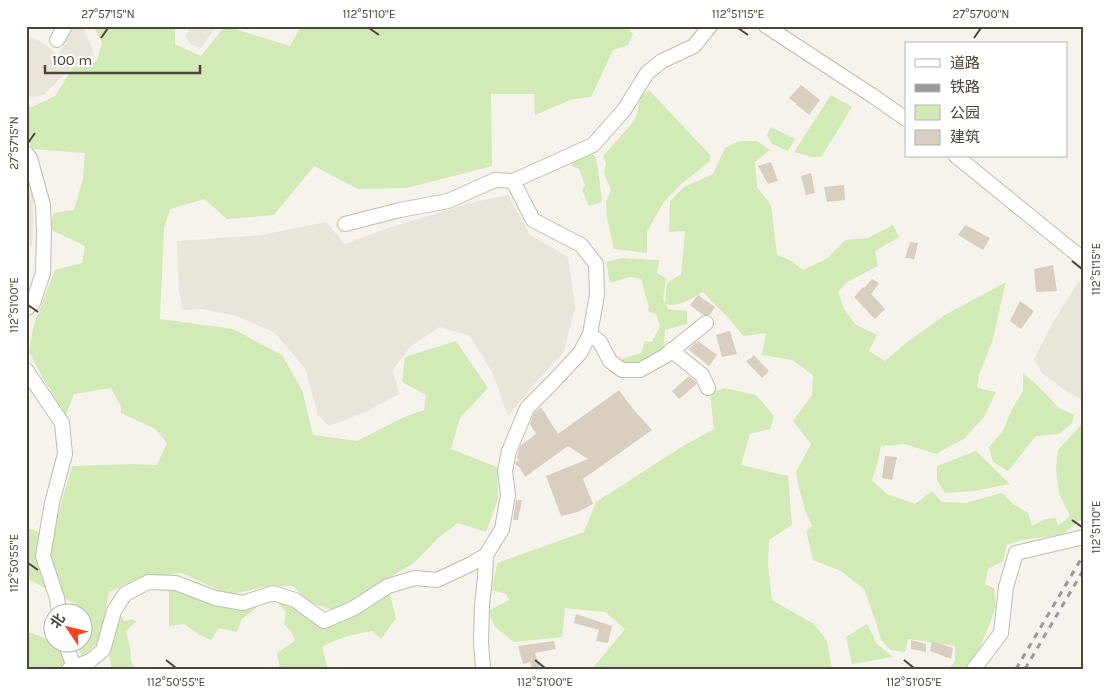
<svg xmlns="http://www.w3.org/2000/svg" width="1110" height="695" viewBox="0 0 1110 695" font-family="Karla,'Noto Sans SC',sans-serif">
  <style>
    .residential { fill: #eae5da }
    .green { fill: #d2eab5 }
    .building { fill: #d8cfc1 }
    .lines { fill: none; stroke-linecap: round; stroke-linejoin: round }
    .minor-casing { stroke: #c2bbae; stroke-width: 16 }
    .minor { stroke: #fff; stroke-width: 14 }
    .rail { stroke: #9a9a9a; stroke-width: 3; stroke-dasharray: 6 6; stroke-linecap: butt }
    .ticks { fill: none; stroke: #4b4439; stroke-width: 2 }
    .neatline { fill: none; stroke: #4b4439; stroke-width: 2 }
    .ticks-label { font-size: 12px; text-anchor: middle; fill: #4b4439 }
  </style>
  <rect width="100%" height="100%" fill="#f6f3ec"/>
  <path class="residential" d="M74,26h9l11,28 -21,13 -13,11 -16,17 -18,3v-63l16,7 16,13z
    M191,26h25l-15,22 -10,-3 -6,-8z
    M26,168l7,30v28l-1,20 -6,-1z
    M508,195l22,40 38,22 7,50 -11,45 -28,30 -28,34 -16,-44 -22,-36 -30,-9 -30,20 -17,23 6,24 -33,18 -37,14 -11,-11 -13,-47 -30,-35 -38,-17 -35,-7 -19,1 -4,-19 -2,-50 85,-6 64,-13 19,22 46,-17 87,-26z
    M1079,281l5,5v115l-17,-9 -25,-19 -8,-14 19,-37z"/>
  <path class="green" d="M93,26h82v18l26,12 24,-30 65,20 11,-20h325l7,8 -5,11 -15,5 -22,47 -18,2 -38,16 -1,-21h-43l1,72 -85,22 -49,1 -44,-23 -40,49 -47,4 -23,-20 -34,10 -6,19 -4,91 73,10 49,26 20,35 11,45 44,6 47,-24 20,-7 2,-15 -24,-13 3,-25 51,-16 32,47 -28,30 -9,31 46,18 1,32 -12,33 -28,-9 -20,15 -24,25 -51,30 -26,18 -27,-8 -17,-17 -30,1 -34,8 -47,-22 -41,4 -32,15 -10,50 -17,14 -6,-13 6,-1 1,-15 5,-6 -9,-15 -53,-28v-49h6l19,10 21,-73 60,-2 25,1 10,-22 -12,-14 -34,-16v-6l-10,-19 -37,6 -8,21 -22,-35 -15,-28 5,-28 21,-54 27,-7 3,-17 -36,-17 5,-16 20,-3 9,-31 2,-26 -52,-4 -7,-12v-31l6,1 23,-11 18,-29 24,-6 5,-19z
    M649,90l61,65v6l-30,24 -16,17 -17,29v22l-33,-4 -7,-31 -1,-16 5,-12 -7,-17 2,-10 -3,-7 30,-34 4,-8 3,-17z
    M831,95l21,12 -31,50h-9l-18,-5z
    M771,127l24,12 -7,12 -16,-7 -5,-9z
    M739,141h18l13,9 -15,12 2,25 14,18 6,50 13,5 13,10 25,-12 17,-18 23,-2 25,-13 6,12 -24,14 3,15 -31,16 -9,10 6,17 11,15 22,11 -8,16 16,10 21,-18 39,-28 61,-33 -14,60 -13,33 -2,13 19,4 -12,25 -19,21 -29,16 -31,-10 -24,2 -3,15 -6,19 15,14 28,10 17,-13 10,11 23,1 37,-10 11,11 15,9 4,13 13,-7 11,-1 2,8 12,-10 -11,-23 -3,-24 2,-19 24,-26h2v94l-23,17 -40,5 -14,5 -4,16 -15,8 -3,15 9,4 2,19 -16,41 -16,21h-15l6,-8v-15l-47,-7 -3,13 -14,-2 -10,-10 -5,-18 -12,-33 -23,-18 -28,-11 -7,-29 6,-5 -7,-16 -6,-22 -3,-16 15,-28 -18,-23 19,-26 1,-20 -21,-15 -30,-5 4,-22 -23,3 -11,-14 -29,-30c-11,6 -25,16 -37,12l2,5 19,2v13l-22,6 -2,22 -23,18h-18v-11l19,-6 4,-12 7,1 8,-16 -4,-12 -8,-3 1,-4 -8,-28 -11,-2 -20,6 -4,-21 15,-4 38,2 -2,13 9,5 -3,21 2,4 2,-20 14,-9 4,-43 -16,1 1,-31 14,-14 29,-13 12,-26z
    M588,152l7,4 3,12 4,34 -13,4 -7,-16 3,-5 -6,-16 -7,-3 -2,-8z
    M1023,373l13,11 23,24 15,7 -2,8 -13,11 -23,2 -28,35 -15,-9 -4,-15 14,-16 8,-20 12,-20z
    M724,388l32,7 18,21 -4,13 -20,5 -9,31 47,11 4,49 -23,15 -1,24 4,36 42,24 13,17 5,28h-240l33,-40 -20,-17 -40,-4 -3,29 -48,5 -19,-15 -7,-16 21,-11 -3,-6 -14,-4 5,-27 87,-31 12,-30 87,-56 31,-17 -4,-35z
    M976,451l34,33 -36,7 -29,2 -8,-13v-14z
    M169,589l29,9 64,-1 37,11 18,16 72,-33 7,27 -15,21 -9,-8c-18,3 -34,7 -50,16l5,19 -3,3h-44l-3,-16 18,-12 -3,-8 -8,-9 2,-12 -9,-10 -15,1 -20,16 -5,13 -18,-4 -8,12 -13,-6 -14,-10 -15,2z
    M118,611l6,10 9,-2 3,3 -10,9 4,16 1,14 4,8h-23l-3,-13 4,-14z
    M867,624l10,20 16,13 -41,7 -6,-27z
    M26,631l19,7 36,31h-55z"/>
  <path class="building" d="M801,85l19,15 -11,15 -20,-17z
    M771,162l7,19 -10,3 -10,-18z
    M811,173l4,20 -9,2 -5,-19z
    M844,185l1,15 -18,2 -3,-15z
    M965,225l25,13 -7,12 -25,-15z
    M910,242l8,1 -4,17 -4,-2h-5z
    M1053,265l4,26 -21,1 -2,-23z
    M872,279l7,4 -8,11 14,15 -10,10 -21,-22 9,-10 1,1z
    M698,295l17,12 -5,8h-7l-13,-10z
    M1020,301l14,10 -13,18 -11,-8z
    M730,331l7,23 -15,3 -6,-22z
    M698,341l19,14 -8,11 -21,-17z
    M754,355l15,16 -7,7 -16,-17 5,-3z
    M689,376l6,5 2,3 -18,15 -7,-8z
    M619,390l14,19 19,21 -69,49 10,25 -15,8 -17,4 -15,-40 42,-17 -20,-13 -43,31 -5,-9 -5,-4 1,-2 3,-2 -2,-3 3,-11 16,-12 -6,-10 4,-11 7,-6 17,27z
    M885,456l12,1 -5,23 -10,-2z
    M516,500h6l-4,20h-5z
    M576,614l36,12 -4,17 -12,-2 3,-11 -25,-7z
    M911,640l15,4v8l-15,-3z
    M554,641l2,8 -21,4 6,16h-9l-2,-7 -7,2 -5,-18z
    M932,641l21,7 -2,11 -21,-8z"/>
  <g class="lines">
    <g class="minor-casing">
      <path id="minor" d="M766,26l107,70 33,23
        M57,40l8,-14
        M26,153l4,5 13,47 1,27 -1,41 -10,30 -7,6
        M956,156l128,104
        M345,224l55,-14 48,-9 47,-21 18,1
        M590,334l10,8 10,19 12,9h18l25,-14 41,-33
        M671,350l31,25 6,13
        M26,370l36,53 3,31 -13,49 -9,53 14,42 2,14
        M65,642l9,25
        M69,669l21,-8 13,-11 11,-39 11,-17 23,-12 28,1 39,15 28,5 30,-10 22,7 29,21 30,-13 34,-22 27,-8 22,2 34,-16 15,-9 16,-26 6,-34 -3,-24 4,-20 18,-43 26,-26 27,-29 10,-19 7,-39 -1,-31 -15,-19 -48,-25 -20,-39 80,-36 31,-35 23,-37 15,-12 32,-15 16,-20
        M483,669l-2,-27 1,-37 3,-27 1,-23
        M974,669l27,-36 5,-46 10,-34 68,-16"/>
    </g>
    <use href="#minor" class="minor"/>
    <path class="rail" d="M1016,669l68,-115
      M1025,669l59,-100"/>
  </g>
  <path class="ticks" d="M369,28l10,7M738,28l10,7M101,38l7,-10M974,38l7,-10M28,143l7,-10M1072,261l10,8M28,305l10,7M1072,520l10,7M28,563l10,7M166,660l10,8M535,660l10,8M904,660l10,8"/>
  <rect width="1110" height="695" fill="none" stroke="#ffffff" stroke-width="55"/>
  <rect x="905" y="42" width="162" height="115" fill="#ffffff" stroke="#b7b4b0"/>
  <rect x="915" y="59" width="25" height="8" fill="#ffffff" stroke="#b7b4b0"/>
  <text x="950" y="68" font-size="15" fill="#4b4439">道路</text>
  <rect x="915" y="84" width="25" height="8" fill="#9a9a9a" stroke="#b7b4b0"/>
  <text x="950" y="92" font-size="15" fill="#4b4439">铁路</text>
  <rect x="915" y="105" width="25" height="15" fill="#d2eab5" stroke="#b7b4b0"/>
  <text x="950" y="118" font-size="15" fill="#4b4439">公园</text>
  <rect x="915" y="130" width="25" height="15" fill="#d8cfc1" stroke="#b7b4b0"/>
  <text x="950" y="142" font-size="15" fill="#4b4439">建筑</text>
  <g transform="translate(68 628) rotate(305)"><circle r="24" fill="#ffffff" stroke="#b7b4b0"/>
  <path d="M0-4L9 19L0 12L-9 19Z" fill="#fc3f1d"/>
  <text y="-8" font-size="14" font-weight="bold" text-anchor="middle" fill="#4b4439">北</text>
  </g>
  <path d="M45 65v8h155v-8" fill="none" stroke="#4b4439" stroke-width="2.5"/>
  <text x="52" y="65" font-size="15" fill="#4b4439" stroke="#ffffff" stroke-width="4" paint-order="stroke">100 m</text>
  <rect x="28" y="28" width="1054" height="640" class="neatline"/>
  <g class="ticks-label">
    <text x="108" y="18">27°57'15"N</text>
    <text x="369" y="18">112°51'10"E</text>
    <text x="738" y="18">112°51'15"E</text>
    <text x="981" y="18">27°57'00"N</text>
    <text transform="translate(14 143) rotate(-90)" y="4">27°57'15"N</text>
    <text transform="translate(1096 269) rotate(-90)" y="4">112°51'15"E</text>
    <text transform="translate(14 305) rotate(-90)" y="4">112°51'00"E</text>
    <text transform="translate(1096 527) rotate(-90)" y="4">112°51'10"E</text>
    <text transform="translate(14 563) rotate(-90)" y="4">112°50'55"E</text>
    <text x="176" y="686">112°50'55"E</text>
    <text x="545" y="686">112°51'00"E</text>
    <text x="914" y="686">112°51'05"E</text>
  </g>
</svg>
